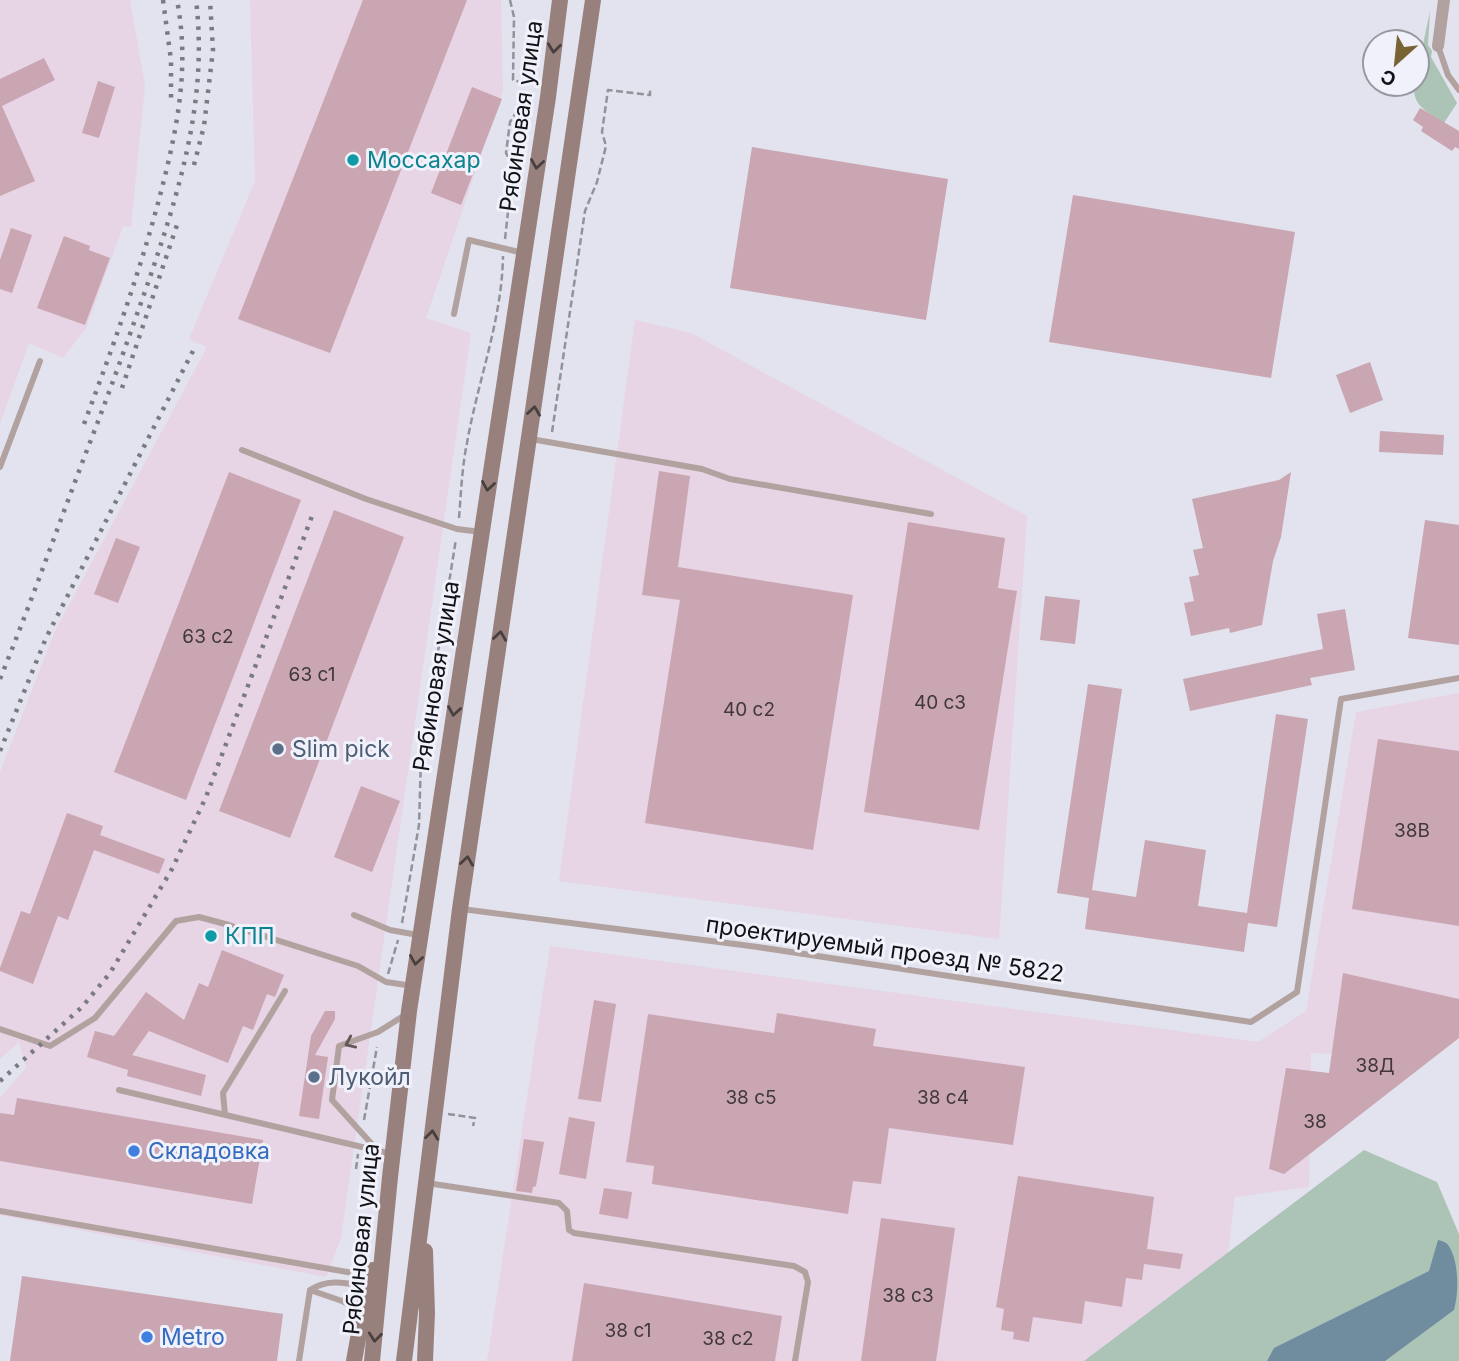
<svg xmlns="http://www.w3.org/2000/svg" width="1459" height="1361" viewBox="0 0 1459 1361" font-family="Inter,sans-serif">
  <style>
    .industrial { fill: #e7d4e4 }
    .green { fill: #acc4b5 }
    .water { fill: #708c9f }
    .building { fill: #c9a6b2 }
    .lines { fill: none; stroke-linecap: round; stroke-linejoin: round }
    .path { stroke: #91929a; stroke-width: 2.5; stroke-dasharray: 7 3.5; stroke-linecap: butt }
    .service { stroke: #b2a29f; stroke-width: 6 }
    .minor { stroke: #b2a29f; stroke-width: 12 }
    .secondary { stroke: #98817d; stroke-width: 16 }
    .rail { stroke: #7a7b82; stroke-width: 4.5; stroke-dasharray: 3.5 7; stroke-linecap: butt }
    .oneway { stroke: #483f3f }
    .oneway2 { stroke: #625a5a }
    .culture-dot { fill: #0f9aa8; stroke: #f0f1fb; stroke-width: 2.5 }
    .service-dot { fill: #5c6f8a; stroke: #f0f1fb; stroke-width: 2.5 }
    .shop-dot { fill: #3f7fe0; stroke: #f0f1fb; stroke-width: 2.5 }
    .labels { text-anchor: middle; stroke-width: 6; stroke-linejoin: round; paint-order: stroke }
    .number-label { font-size: 19px; fill: #40383d }
    .street-label { font-size: 23px; fill: #121316; stroke: #f0f1fb }
    .culture-label { font-size: 23px; fill: #0d838f; stroke: #f0f1fb; text-anchor: start }
    .service-label { font-size: 23px; fill: #4e5e75; stroke: #f0f1fb; text-anchor: start }
    .shop-label { font-size: 23px; fill: #366cbe; stroke: #f0f1fb; text-anchor: start }
  </style>
  <rect width="100%" height="100%" fill="#e2e3ee"/>
  <path class="industrial" d="M0,0h130l15,86 -14,141 -8,-1 -37,102 -23,30 -34,-15 -29,81z
    M250,0h251l2,90 -77,228 45,15 -130,905 -15,39 -326,-62v-117l26,-30 -7,-26 -19,17v-287l55,-141 152,-284 -18,-8 66,-158z
    M635,320l56,13 336,183 -28,423 -440,-58z
    M1459,693v314l-120,47 -28,-1 -2,134 -74,10 -7,56 -143,108h-598l63,-415 708,96 48,-31 50,-299z"/>
  <path class="green" d="M1430,11l-2,34 4,6 -1,6 26,46 -13,20c-15,-10 -34,-18 -29,-39h2v-11z
    M1364,1150l73,32 22,52v127h-375z"/>
  <path class="water" d="M1438,1240c4,1 8,2 10,5 11,14 11,48 6,65l-69,51h-118l7,-13 155,-77z"/>
  <path class="building" d="M363,0h104l-137,353 -92,-34z
    M44,58l11,22 -53,26 33,75 -35,15v-117z
    M98,81l17,6 -16,51 -17,-5z
    M472,87l30,12 -41,106 -30,-12z
    M1420,108l39,23v18l-4,-2 -3,4 -31,-20 2,-4 -10,-7z
    M752,147l196,32 -22,141 -196,-32z
    M1073,195l222,37 -24,146 -222,-36z
    M11,228l21,7 -20,58 -12,-4v-29z
    M64,236l26,10 -1,4 21,8 -25,67 -48,-17z
    M1370,362l13,38 -33,13 -14,-38z
    M1380,431l64,4 -1,20 -64,-3z
    M659,471l31,5 -12,91 175,28 -40,255 -168,-27 35,-223 -38,-5z
    M229,472l72,28 -115,300 -72,-28z
    M1291,472l-10,65 -8,24 -11,64 -32,8 -1,-5 -38,8 -7,-33 10,-2 -5,-24 10,-2 -6,-25 10,-2 -11,-49 87,-19z
    M334,510l70,27 -114,301 -71,-27z
    M1425,520l34,5v120l-51,-7z
    M908,522l97,16 -7,50 19,3 -38,239 -115,-18z
    M116,538l24,9 -22,56 -24,-9z
    M1045,596l35,4 -5,44 -35,-4z
    M1345,609l10,61 -45,8 2,7 -122,26 -7,-32 140,-30 -6,-35z
    M1088,684l34,5 -30,201 44,7 9,-57 61,10 -8,56 49,7 29,-199 32,5 -31,208 -29,-4 -4,29 -159,-23 4,-31 -32,-5z
    M1378,739l81,12v175l-107,-17z
    M361,786l39,15 -28,71 -38,-15z
    M67,813l36,13 -3,9 65,24 -6,15 -65,-24 -26,70 -10,-4 -25,68 -33,-13v-3l21,-57 9,3z
    M222,950l62,25 -9,22 -8,-3 -14,36 -10,-4 -15,37 -79,-32 -17,24 74,20 -5,21 -74,-20 1,-6 -41,-13 8,-26 19,5 32,-44 38,28 15,-37 9,4z
    M1343,973l116,26v39l-175,136 -15,-5 17,-101 43,5z
    M594,1000l22,4 -15,98 -23,-3z
    M325,1011h10v8l-20,36 13,2 -9,62 -20,-3 12,-80z
    M777,1013l99,16 -3,17 152,21 -12,78 -124,-17 -8,56 -28,-3 -5,33 -196,-30 2,-18 -28,-4 22,-148 126,19z
    M17,1098l246,42 -11,64 -252,-43v-48l14,2z
    M569,1117l26,5 -9,57 -27,-5z
    M524,1139l20,3 -8,44 -3,1 -1,6 -16,-2z
    M1018,1176l136,21 -7,52 36,5 -3,15 -36,-5 -2,16 -16,-2 -4,29 -37,-6 -3,23 -49,-7 -4,25 -16,-3 1,-7 -13,-2 3,-21 -8,-2z
    M604,1188l28,4 -4,27 -29,-5z
    M881,1218l74,10 -19,133h-75z
    M22,1276l261,38 -6,47h-267z
    M584,1283l198,33 -7,45h-203z"/>
  <g class="lines">
    <path class="path" d="M510,0l4,17 -1,63 8,2
      M505,239l8,-73 -7,-13 4,-31 9,-14 2,-35
      M552,432l33,-221 12,-29 9,-36 -4,-14 6,-42 42,5v-6
      M459,518c2,-25 3,-51 8,-75 11,-63 35,-123 36,-187
      M402,923l17,-98 2,-67 35,-219
      M388,974l10,-34
      M448,1114l27,4 -2,8
      M364,1120l13,-73
      M356,1169l2,-15"/>
    <path class="service" d="M1438,46l10,29 11,15
      M454,314l15,-74 54,13
      M531,439l171,30 28,10 201,35
      M242,450l124,49 91,30 24,3
      M0,467l40,-106
      M462,909l296,38 493,75 46,-30 44,-293 118,-21
      M354,915l36,15 28,5
      M0,1029l50,17 45,-28 81,-97 23,-4 30,8 129,41 28,16 27,4
      M119,1090l273,64
      M225,1115l-2,-22 62,-102
      M379,1152l-47,-52 7,-54 39,-14 27,-17
      M427,1183l132,20 8,8 2,19 5,3 220,33 11,6 3,10 -13,79
      M0,1211l370,65
      M310,1290l32,11 18,9
      M299,1361l11,-71c18,-12 37,-7 57,-4"/>
    <path class="minor" d="M1438,46l6,-46"/>
    <path class="secondary" d="M425,1251l2,62 -2,48
      M354,1361l9,-50 10,-41
      M372,1361l18,-184 19,-166 139,-914 12,-97
      M404,1361l56,-452 133,-909"/>
    <path class="rail" d="M163,0l8,60v44
      M194,165l10,-39 9,-76 -3,-50
      M122,388l57,-169
      M84,424c30,-80 59,-160 80,-244 15,-61 25,-117 13,-180
      M0,679c31,-76 58,-153 87,-229 22,-56 42,-113 62,-170 31,-91 59,-182 47,-280
      M0,751l46,-113 150,-293
      M0,1081l82,-74 28,-34 62,-104 34,-72 106,-281"/>
  </g>
  <defs><path id="oneway-chevron" d="M-2-3.5L2.5 0L-2 3.5" fill="none" stroke-width="1.6" stroke-linecap="round" stroke-linejoin="round" transform="scale(1.75)"/></defs>
  <g class="oneway">
    <use href="#oneway-chevron" transform="translate(554 48) rotate(97)"/>
    <use href="#oneway-chevron" transform="translate(537 164) rotate(99)"/>
    <use href="#oneway-chevron" transform="translate(534 411) rotate(-82)"/>
    <use href="#oneway-chevron" transform="translate(488 486) rotate(99)"/>
    <use href="#oneway-chevron" transform="translate(500 636) rotate(-82)"/>
    <use href="#oneway-chevron" transform="translate(454 711) rotate(99)"/>
    <use href="#oneway-chevron" transform="translate(467 861) rotate(-82)"/>
    <use href="#oneway-chevron" transform="translate(416 960) rotate(99)"/>
    <use href="#oneway-chevron" transform="translate(432 1135) rotate(-83)"/>
    <use href="#oneway-chevron" transform="translate(375 1337) rotate(96)"/>
  </g>
  <use class="oneway2" href="#oneway-chevron" transform="translate(350 1043) rotate(156)"/>
  <g class="culture-dot">
    <circle cx="353" cy="160" r="7"/>
    <circle cx="211" cy="936" r="7"/>
  </g>
  <g class="service-dot">
    <circle cx="278" cy="749" r="7"/>
    <circle cx="314" cy="1077" r="7"/>
  </g>
  <g class="shop-dot">
    <circle cx="134" cy="1151" r="7"/>
    <circle cx="147" cy="1337" r="7"/>
  </g>
  <g class="labels">
    <g class="number-label">
      <text x="208" y="643">63 с2</text>
      <text x="312" y="681">63 с1</text>
      <text x="940" y="709">40 с3</text>
      <text x="749" y="716">40 с2</text>
      <text x="1412" y="837">38В</text>
      <text x="1375" y="1072">38Д</text>
      <text x="751" y="1104">38 с5</text>
      <text x="943" y="1104">38 с4</text>
      <text x="1315" y="1128">38</text>
      <text x="908" y="1302">38 с3</text>
      <text x="628" y="1337">38 с1</text>
      <text x="728" y="1345">38 с2</text>
    </g>
    <g class="street-label">
      <text transform="translate(521 116) rotate(-82)" y="8">Рябиновая улица</text>
      <text transform="translate(436 676) rotate(-81)" y="8">Рябиновая улица</text>
      <text transform="translate(885 949) rotate(8)" y="8">проектируемый проезд № 5822</text>
      <text transform="translate(361 1239) rotate(-84)" y="8">Рябиновая улица</text>
    </g>
    <g class="culture-label">
      <text x="367" y="168">Моссахар</text>
      <text x="225" y="944">КПП</text>
    </g>
    <g class="service-label">
      <text x="292" y="757">Slim pick</text>
      <text x="328" y="1085">Лукойл</text>
    </g>
    <g class="shop-label">
      <text x="148" y="1159">Складовка</text>
      <text x="161" y="1345">Metro</text>
    </g>
  </g>
  <g transform="translate(1396 63) rotate(207)"><circle r="33" fill="#f0f1fb" stroke="#97989f" stroke-width="2"/>
  <path d="M0-5L12 26L0 18L-12 26Z" fill="#786332"/>
  <text y="-10" font-size="19" font-weight="bold" text-anchor="middle" fill="#121316">С</text>
  </g>
</svg>
